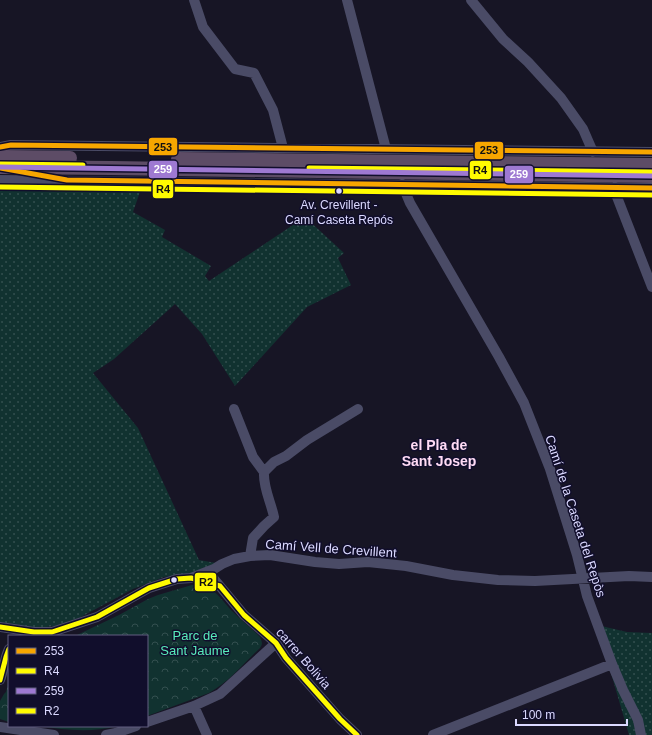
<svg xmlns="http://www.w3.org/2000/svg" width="652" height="735" viewBox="0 0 652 735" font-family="Arial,sans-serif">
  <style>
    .grass { fill: url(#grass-dots) }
    .forest { fill: url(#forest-crowns) }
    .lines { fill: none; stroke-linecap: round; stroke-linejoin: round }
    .minor { stroke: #4a4b66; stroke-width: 10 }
    .highway { stroke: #5d4c66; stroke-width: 14 }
    .bus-1-casing { stroke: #110e2c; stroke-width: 8 }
    .bus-2-casing { stroke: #110e2c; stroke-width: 8 }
    .bus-3-casing { stroke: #110e2c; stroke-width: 8 }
    .bus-4-casing { stroke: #110e2c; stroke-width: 8 }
    .bus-1 { stroke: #f7a600; stroke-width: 5 }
    .bus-2 { stroke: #fffb01; stroke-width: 5 }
    .bus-3 { stroke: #9e79d2; stroke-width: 5 }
    .bus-4 { stroke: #fffb01; stroke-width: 5 }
    .bus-dot { fill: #dbd9ff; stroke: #110e2c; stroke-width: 1.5 }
    .labels { text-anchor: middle; stroke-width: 3; stroke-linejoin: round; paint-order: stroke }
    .bus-label { font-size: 12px; fill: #dbd9ff; stroke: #110e2c }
    .street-label { font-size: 13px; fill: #dbd9ff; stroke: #110e2c }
    .park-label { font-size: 13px; fill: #58ecbb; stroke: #110e2c }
    .neighbourhood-label { font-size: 14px; font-weight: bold; fill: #ffdbf5; stroke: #110e2c }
    .line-badge { stroke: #110e2c; stroke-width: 1.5 }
    .badge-label { font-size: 11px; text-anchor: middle; font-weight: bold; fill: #fff }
    .pale-badge-label { font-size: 11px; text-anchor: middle; font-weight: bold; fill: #111 }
  </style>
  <defs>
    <pattern id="grass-dots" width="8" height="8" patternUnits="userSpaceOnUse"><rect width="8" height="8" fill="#113230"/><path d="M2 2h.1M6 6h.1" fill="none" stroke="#334f4f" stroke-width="1.8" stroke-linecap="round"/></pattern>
    <pattern id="forest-crowns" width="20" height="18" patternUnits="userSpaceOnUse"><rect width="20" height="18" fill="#113230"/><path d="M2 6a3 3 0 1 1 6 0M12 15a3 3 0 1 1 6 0" fill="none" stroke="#334f4f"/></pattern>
  </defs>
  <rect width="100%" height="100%" fill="#171525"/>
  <path class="grass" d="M0,187l11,1 130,1 -8,23 32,18 -3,7 49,29 -6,10 4,5 96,-64 39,36 -6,5 13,27 -44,22 -72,79 -33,-52 -27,-30 -61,55 -21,14 45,55 61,132 17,3 -23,10 -29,4 -31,12 -54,29 -24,8 -18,2 -37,-6z
    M597,625l30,7 25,1v102h-23z"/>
  <path class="forest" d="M192,585c21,-1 28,13 40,26 9,9 19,17 28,26 2,5 3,7 0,11 -17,16 -31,34 -51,45l-62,23v-80h-84l6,-1h8l42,-20 29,-16 10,-4z
    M9,665v57l-9,-3v-18l4,-7 2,-2 2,-8z
    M39,726h78c-26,7 -52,4 -78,0z"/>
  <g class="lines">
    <path class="minor" d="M194,0l9,27 32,42 19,4 19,37 10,38
      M347,0l39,149
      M471,0l32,39 25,23 33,36 22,31 10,23
      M0,147l11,-2 641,7
      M0,180l652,8
      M402,184l8,19 89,154 25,46 26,66 27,86 10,41 25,68 11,26 15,30 3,15
      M615,187l2,10 35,90
      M234,409l19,48 11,15
      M250,556l3,-18 11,-12 10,-9c-3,-15 -11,-29 -10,-45l10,-10 12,-6 21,-16 51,-31
      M208,572l36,43 32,28 10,15 54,61 17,16
      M0,627l34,5h18l45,-15 52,-29 28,-9 14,-1 23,-9 8,-5 12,-5 16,-3 20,-1 45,7 24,2 29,-2 38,4 47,9 45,5 37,1 94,-5 23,1
      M0,680c4,-10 4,-21 9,-31
      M194,706l13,29
      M147,722l47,-16 26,-12 56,-51
      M0,727l54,8
      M106,735l10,-2 20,-7
      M433,735l179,-71"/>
    <path class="highway" d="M0,157l70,1
      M178,159l474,6
      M0,167l111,1 541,8"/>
    <g class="bus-1-casing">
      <path id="bus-1" d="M0,147l11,-2 641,7
        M0,168l67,12 585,8"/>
    </g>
    <g class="bus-2-casing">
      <path id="bus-2" d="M0,164l83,1
        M309,168l343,4
        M0,187l652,8"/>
    </g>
    <g class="bus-3-casing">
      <path id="bus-3" d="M0,167l652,9"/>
    </g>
    <g class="bus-4-casing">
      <path id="bus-4" d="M0,627l34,5h18l45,-15 52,-29 28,-9 14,-1 29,8 24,29 32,28 10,15 54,61 17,16
        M0,680l6,-23 3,-8"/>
    </g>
    <use href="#bus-1" class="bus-1"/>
    <use href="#bus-2" class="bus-2"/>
    <use href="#bus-3" class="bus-3"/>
    <use href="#bus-4" class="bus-4"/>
  </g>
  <g class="bus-dot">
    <circle cx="339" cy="191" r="3.5"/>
    <circle cx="174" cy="580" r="3.5"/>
  </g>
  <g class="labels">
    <g class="bus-label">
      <text x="339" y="209">Av. Crevillent -<tspan x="339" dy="15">Camí Caseta Repós</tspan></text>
    </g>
    <g class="street-label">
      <text transform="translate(576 516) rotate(72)" y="5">Camí de la Caseta del Repòs</text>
      <text transform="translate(331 548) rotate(4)" y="5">Camí Vell de Crevillent</text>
      <text transform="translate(304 658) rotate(49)" y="5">carrer Bolivia</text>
    </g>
    <g class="park-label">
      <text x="195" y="640">Parc de<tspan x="195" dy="15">Sant Jaume</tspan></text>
    </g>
    <g class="neighbourhood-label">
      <text x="439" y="450">el Pla de<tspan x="439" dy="16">Sant Josep</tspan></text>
    </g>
  </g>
  <g class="line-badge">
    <rect x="148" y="137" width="30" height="19" rx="4" fill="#f7a600"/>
    <rect x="474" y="141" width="30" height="19" rx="4" fill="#f7a600"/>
    <rect x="148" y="160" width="30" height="19" rx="4" fill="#9e79d2"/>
    <rect x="469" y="160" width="23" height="20" rx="4" fill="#fffb01"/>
    <rect x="504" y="165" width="30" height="19" rx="4" fill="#9e79d2"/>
    <rect x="152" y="179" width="22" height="20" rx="4" fill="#fffb01"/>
    <rect x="194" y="572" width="23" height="20" rx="4" fill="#fffb01"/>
  </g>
  <g class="badge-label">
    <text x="163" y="173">259</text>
    <text x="519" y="178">259</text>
  </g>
  <g class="pale-badge-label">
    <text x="163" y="151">253</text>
    <text x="489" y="154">253</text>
    <text x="480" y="174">R4</text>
    <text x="163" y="193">R4</text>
    <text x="206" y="586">R2</text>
  </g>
  <rect x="8" y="635" width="140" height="92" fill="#110e2c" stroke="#625f80"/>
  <rect x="16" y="648" width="20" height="6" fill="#f7a600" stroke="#625f80"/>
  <text x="44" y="655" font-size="12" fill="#dbd9ff">253</text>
  <rect x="16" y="668" width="20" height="6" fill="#fffb01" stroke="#625f80"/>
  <text x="44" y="675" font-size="12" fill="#dbd9ff">R4</text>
  <rect x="16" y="688" width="20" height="6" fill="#9e79d2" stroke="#625f80"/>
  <text x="44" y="695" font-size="12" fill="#dbd9ff">259</text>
  <rect x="16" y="708" width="20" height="6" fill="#fffb01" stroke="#625f80"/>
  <text x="44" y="715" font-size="12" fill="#dbd9ff">R2</text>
  <path d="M516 719v6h111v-6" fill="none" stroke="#dbd9ff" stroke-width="2"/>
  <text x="522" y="719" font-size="12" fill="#dbd9ff" stroke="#110e2c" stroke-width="3" paint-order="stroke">100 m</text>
</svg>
